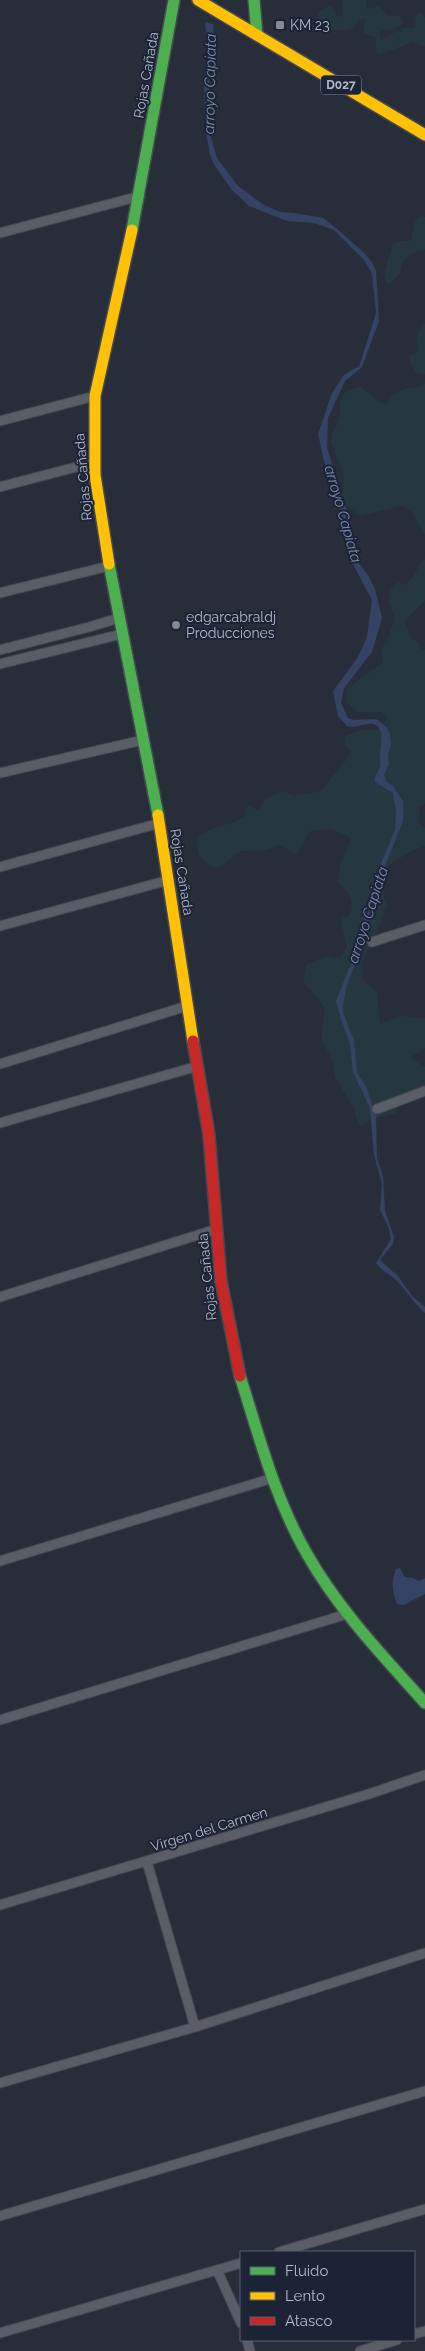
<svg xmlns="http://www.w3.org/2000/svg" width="425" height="2351" viewBox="0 0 425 2351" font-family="Raleway,sans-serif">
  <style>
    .green { fill: #25383f }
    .water { fill: #344363 }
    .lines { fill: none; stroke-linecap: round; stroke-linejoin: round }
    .street-casing { stroke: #454951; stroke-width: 11 }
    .fast-casing { stroke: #454951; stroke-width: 14 }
    .slow-casing { stroke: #454951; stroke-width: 14 }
    .jam-casing { stroke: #454951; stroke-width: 14 }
    .street { stroke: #595d66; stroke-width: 9 }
    .fast { stroke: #4caf50; stroke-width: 11 }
    .slow { stroke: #ffc107; stroke-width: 11 }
    .jam { stroke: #c62828; stroke-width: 11 }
    .poi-dot { fill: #828897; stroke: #1b2334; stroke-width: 2 }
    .labels { text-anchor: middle; stroke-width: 4; stroke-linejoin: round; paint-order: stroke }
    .shield { fill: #1b2334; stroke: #858c9d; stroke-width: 1 }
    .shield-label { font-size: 12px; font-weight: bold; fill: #b2b9ca }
    .poi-label { font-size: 14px; fill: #b2b9ca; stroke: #1b2334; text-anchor: start }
    .street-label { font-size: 14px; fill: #b2b9ca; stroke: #1b2334 }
    .water-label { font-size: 15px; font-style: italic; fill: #788cb3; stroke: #1b2334 }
  </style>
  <rect width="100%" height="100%" fill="#282e39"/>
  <path class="green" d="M342,0h24l1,9 12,-3 8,9 13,1 3,8 -12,6 -4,-2 -7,4 1,8 14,-8 8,-1 -2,-3h12l3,-3 -1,-8 6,-6 4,7v29l-14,-6 -7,5 -24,8 -4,-3v-14l-13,-4 2,-12 -2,-3c-5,3 -8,8 -12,11 -8,4 -33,0 -36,-10l4,-7 11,-7 6,11 4,1 3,-2z
    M421,216l4,1v33l-9,1 -9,6 -5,7 -2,9 -11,12 -4,-4c-1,-9 1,-13 3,-20 5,-17 2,-21 23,-20l4,-20z
    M425,324v50c-12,1 -13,-8 -16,-18l10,-5 -3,-13 6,-13z
    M425,383v151l-14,-23 -9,-5 -43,10 -13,-12 -4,-11c6,-18 -5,-33 -10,-49 -3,-9 3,-14 6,-22 6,-20 -6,-29 23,-35l21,17 5,-1c6,-10 19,-18 32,-15z
    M425,559v41l-16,16 -4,7 7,16 7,3 1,6 5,2v153l-6,5 1,8 -2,6 7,6v18l-14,5 -26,17 -1,31 3,5 -8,24 -17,35 2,18 13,11 3,32 21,-8 24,2v30l-15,10 15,9v23l-25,13 -4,10 -26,7 -10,6 -4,-8 -2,-9 -19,-32 -2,-15 -12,-24 4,-30 -22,-27 4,-17 21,-8 11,3 8,-13 -6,-23 1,-5 8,-3c5,-18 -2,-21 -12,-34l2,-16 11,-27 -20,-9 -21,2 -14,23 -17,-9c-12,6 -24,6 -38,6l-21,16h-9l-12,-12 -3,-15c16,-17 33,-12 49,-24v-6l4,-5 10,6 6,-12 14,-7h7l7,4 28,-5c6,-9 29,-33 30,-40 -7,-4 -7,-7 -6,-15l20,-7 13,1 9,-12 -5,-6h-25l-11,-10 1,-13 36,-27 -2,-14 7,-5v-6l7,-18 -6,-17v-11l9,-9 7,3c13,-10 10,-18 20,-26z"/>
  <path class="water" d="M205,22l8,2 1,18 -5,38 1,54 7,24 21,28 26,19 16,7 14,1 29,5 13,10 28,25 8,9 4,9 3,50 -17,46 -17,14 -17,37 -1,30 24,75 3,26 4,13 10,13 7,14 7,29 -10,34 -28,36 -3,15 7,15 6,2 22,-1 10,8 4,7 1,10 -3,11 1,9 -5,11 2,6 7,5 10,15v20l-24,60 -2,22 -12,24 -1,13 -17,45 -4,19v9l11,27 3,33 9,13 10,31 1,41 6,18 2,35 9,26 -1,7 -13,16 18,16 14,20 13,11v6c-12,-10 -19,-24 -30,-34 -7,-6 -13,-8 -19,-16l15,-24 -3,-13 -8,-16 2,-26 -8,-29 -4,-47 -17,-36 -3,-28 -10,-28 -4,-15 21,-52 5,-27 7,-12 7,-35 19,-45 1,-19 -3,-18 -18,-11c-1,-7 3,-9 5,-15 1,-5 -1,-11 0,-16 1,-8 5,-24 -7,-27 -9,-2 -17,5 -26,2l-9,-10 -5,-25 25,-34 9,-20 5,-37 -23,-43 -4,-32 -19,-55 -8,-36 14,-41 12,-18 15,-9 2,-5 15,-48 -4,-39 -7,-13 -31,-31 -20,-7 -27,-2 -38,-15 -17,-16 -19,-27 -3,-9 -5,-27 -1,-40 4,-35z
    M400,1568l5,9 8,1 6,3 6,-3v16l-21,11 -7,-1c-5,-13 -6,-22 -1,-35z"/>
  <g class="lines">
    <g class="street-casing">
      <path id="street" d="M0,233l140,-37
        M0,421l95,-25
        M0,487l95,-25
        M0,593l109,-27
        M0,650l89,-23 30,-9
        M0,664l122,-30
        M0,773l143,-33
        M0,867l160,-44
        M0,926l169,-46
        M372,942l53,-17
        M0,1064l187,-58
        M377,1109l48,-18
        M0,1123l198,-57
        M0,1297l217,-68
        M0,1561l273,-83
        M0,1720l347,-106
        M147,1862l48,165
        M0,1905l369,-111 56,-19
        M0,2083l195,-56 230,-74
        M0,2216l425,-125
        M279,2252l146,-43
        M217,2270l24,53
        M0,2333l241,-70
        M414,2334l11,-3
        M247,2340l3,11
        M360,2351l37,-11"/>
    </g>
    <g class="fast-casing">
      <path id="fast" d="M254,0l3,35
        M132,230l42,-230
        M109,564l49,251
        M240,1376c19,60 35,123 67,178 31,55 76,102 118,149"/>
    </g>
    <g class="slow-casing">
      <path id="slow" d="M198,0l227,135
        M109,564l-14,-89v-79l37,-166
        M158,815l35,226"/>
    </g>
    <g class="jam-casing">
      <path id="jam" d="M193,1041l16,94 12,146 19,95"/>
    </g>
    <use href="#street" class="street"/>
    <use href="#fast" class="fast"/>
    <use href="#slow" class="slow"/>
    <use href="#jam" class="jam"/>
  </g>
  <g class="poi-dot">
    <rect x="275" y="20" width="10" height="10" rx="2.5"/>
    <circle cx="176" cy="625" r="5"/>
  </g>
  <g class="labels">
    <rect class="shield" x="321" y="75.5" width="40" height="19" rx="4"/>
    <g class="shield-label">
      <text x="341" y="89">D027</text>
    </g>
    <g class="poi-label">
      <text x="290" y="30">KM 23</text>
      <text x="186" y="622">edgarcabraldj<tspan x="186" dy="16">Producciones</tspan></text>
    </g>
    <g class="street-label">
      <text transform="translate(146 75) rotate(-80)" y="5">Rojas Cañada</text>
      <text transform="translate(83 477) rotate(-95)" y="5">Rojas Cañada</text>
      <text transform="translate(182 872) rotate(81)" y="5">Rojas Cañada</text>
      <text transform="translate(207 1277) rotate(-96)" y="5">Rojas Cañada</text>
      <text transform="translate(209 1829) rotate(-17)" y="5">Virgen del Carmen</text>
    </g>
    <g class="water-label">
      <text transform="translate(210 84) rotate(-89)" y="5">arroyo Capiata</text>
      <text transform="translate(343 514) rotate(74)" y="5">arroyo Capiata</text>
      <text transform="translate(368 915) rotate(-72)" y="5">arroyo Capiata</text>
    </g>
  </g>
  <rect x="240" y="2251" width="175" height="90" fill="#1b2334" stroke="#575f70"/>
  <rect x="250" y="2267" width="25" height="8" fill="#4caf50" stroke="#575f70"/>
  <text x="285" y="2276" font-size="15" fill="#b2b9ca">Fluido</text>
  <rect x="250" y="2292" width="25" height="8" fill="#ffc107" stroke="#575f70"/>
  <text x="285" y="2301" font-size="15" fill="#b2b9ca">Lento</text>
  <rect x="250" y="2317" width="25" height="8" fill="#c62828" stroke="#575f70"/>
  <text x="285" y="2326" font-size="15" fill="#b2b9ca">Atasco</text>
</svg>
